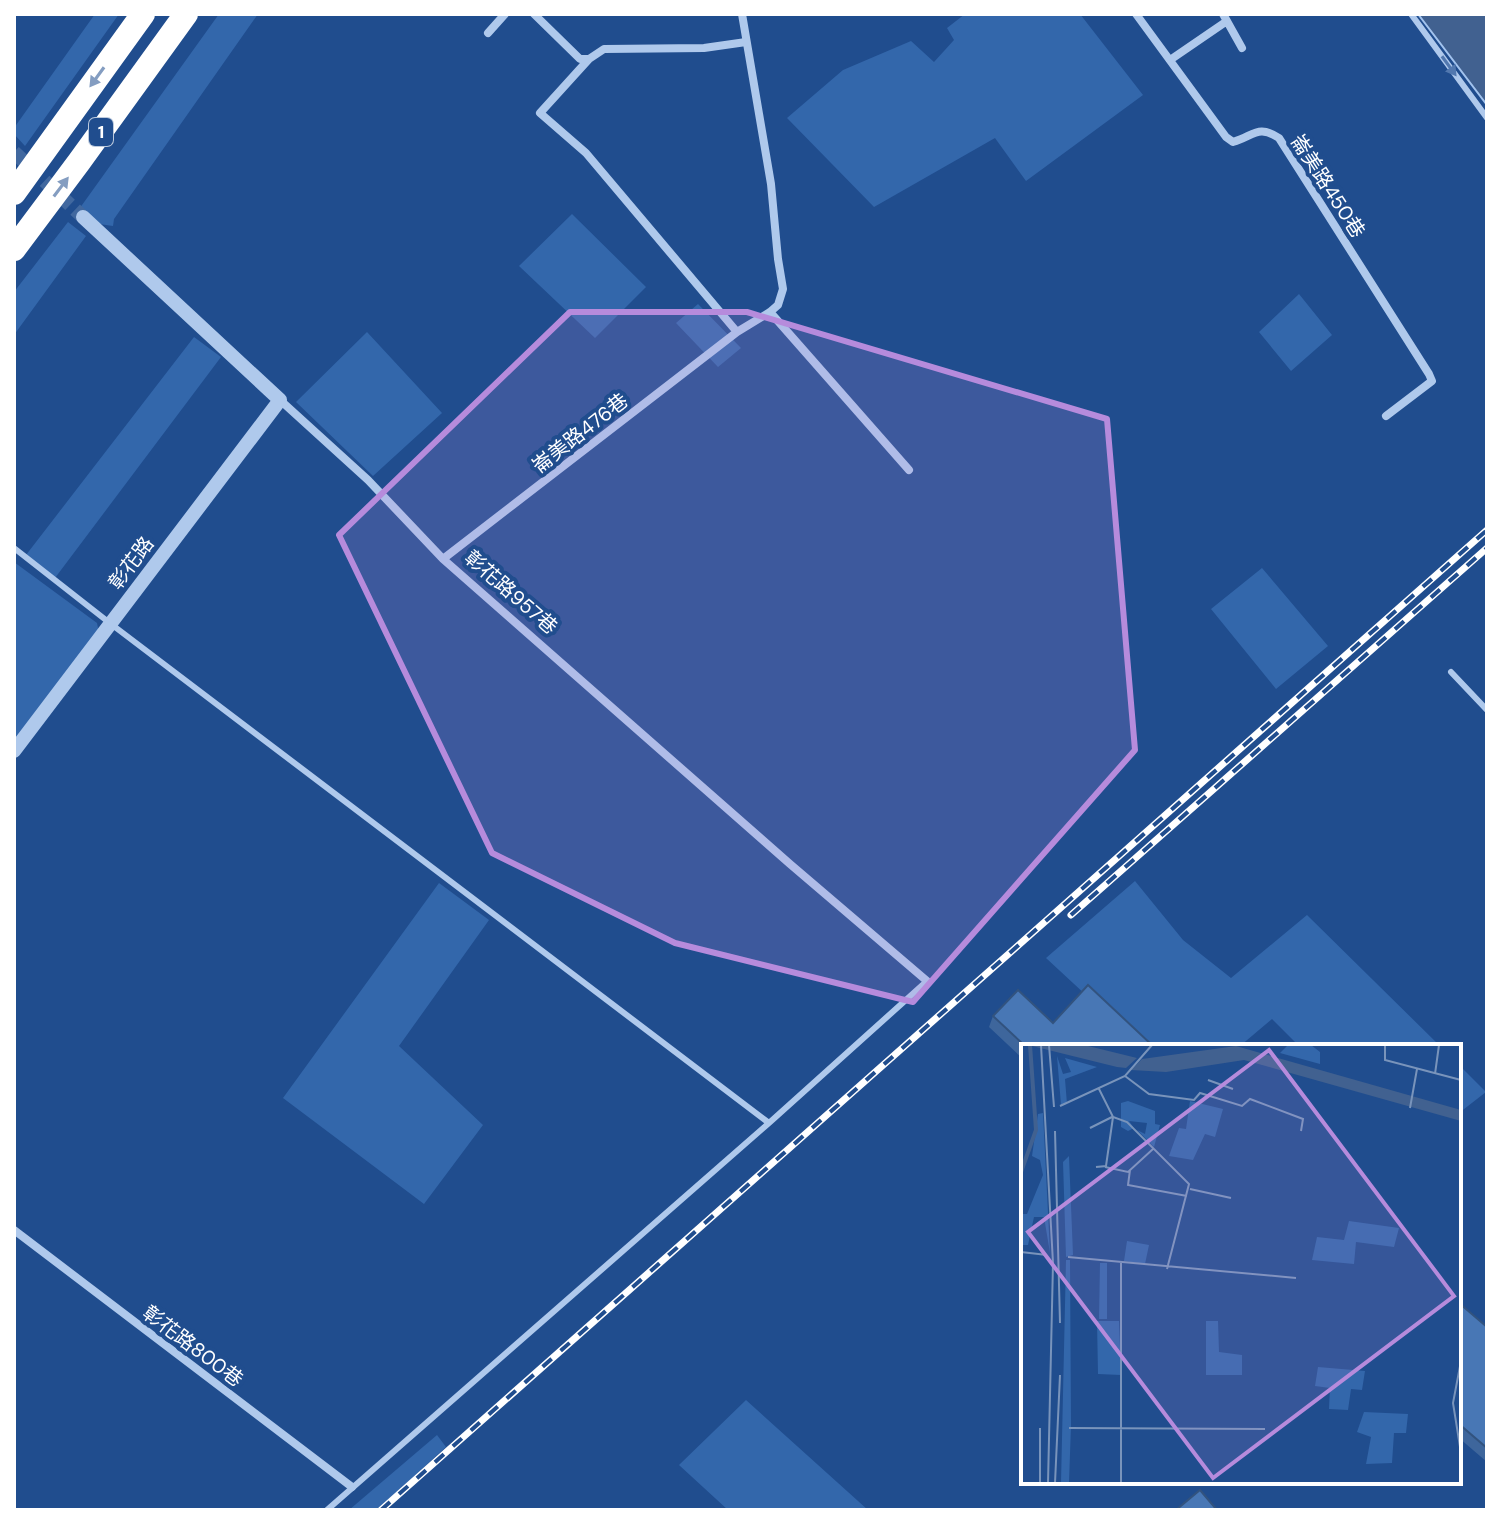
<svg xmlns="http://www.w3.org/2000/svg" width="1501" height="1524" viewBox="0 0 1501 1524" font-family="'DM Sans','Noto Sans TC',sans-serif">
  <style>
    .green { fill: #3367ab }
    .water { fill: #416190; stroke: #a2c3ee; stroke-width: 2 }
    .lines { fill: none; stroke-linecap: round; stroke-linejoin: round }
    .tertiary-tunnel { stroke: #41689f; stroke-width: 14; stroke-dasharray: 14 7; stroke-linecap: butt }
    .service { stroke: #afc9ec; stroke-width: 6 }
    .minor { stroke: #afc9ec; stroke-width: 8 }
    .tertiary { stroke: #afc9ec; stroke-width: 14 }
    .motorway { stroke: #fff; stroke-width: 24 }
    .rail-casing { stroke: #fff; stroke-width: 7 }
    .rail { stroke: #204d8e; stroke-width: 4; stroke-dasharray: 12; stroke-linecap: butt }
    .wall { fill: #3e669c }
    .building { fill: #4877b5; stroke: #32537f; stroke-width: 2 }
    .oneway { fill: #5278af }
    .oneway2 { fill: #849dc1 }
    .marked { fill: #b68bdc; fill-opacity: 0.2; stroke: #b68bdc; stroke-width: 6; stroke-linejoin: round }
    .labels { text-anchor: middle; stroke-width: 8; stroke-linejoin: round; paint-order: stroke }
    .shield { fill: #204d8e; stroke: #bccadd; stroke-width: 2 }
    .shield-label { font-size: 18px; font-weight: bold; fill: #fff }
    .street-label { font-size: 20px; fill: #fff; stroke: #204d8e }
    .inset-river { fill: none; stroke: #416190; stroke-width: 4 }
    .inset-road { fill: none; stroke: #7994bb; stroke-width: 2 }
    .view { fill: #b68bdc; fill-opacity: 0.15; stroke: #b68bdc; stroke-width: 4 }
    .inset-edge { fill: none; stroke: #fff; stroke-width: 4 }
  </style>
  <rect width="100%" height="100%" fill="#204d8e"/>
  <path class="green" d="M95,14h24l-94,132 -11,-12v-6z
    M219,14h39l-144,205 -1,7 -14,-2 -22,-12z
    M965,14h115l63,81 -117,86 -31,-43 -121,69 -87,-89 56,-48 68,-29 23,21 20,-22 -7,-12z
    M572,214l74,73 -51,51 -76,-72z
    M68,222l18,14 -72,99v-43z
    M1299,294l33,41 -41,36 -32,-39z
    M698,304l43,44 -23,19 -42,-44z
    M367,332l75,81 -69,63 -77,-74z
    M194,337l27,20 -166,221 -29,-23z
    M14,562l83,61 2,10 -85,113z
    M1262,568l66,78 -52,43 -65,-80z
    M1135,881l48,59 48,38 76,-63 133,131h-141l-27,-27 -32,27h-99l-95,-88z
    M439,883l50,37 -90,126 84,79 -59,79 -141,-106z
    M1459,1065l27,27 -27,21z
    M746,1400l122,110h-140l-49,-45z
    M437,1435l9,12 -69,63h-28z"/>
  <path class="water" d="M1418,14h69v91z"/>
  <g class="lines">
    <path class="tertiary-tunnel" d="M14,152l69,65"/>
    <path class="service" d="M1411,14l76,104
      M14,548l97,76 658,499
      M1451,672l36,38
      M327,1510l442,-387 158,-142"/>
    <path class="minor" d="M534,14l46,45h9l15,-10 100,-1 42,-6
      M1136,14l90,123 7,5c21,-6 25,-18 46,-4l150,236 3,7 -46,35
      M1223,14l19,34
      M488,33l17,-19
      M589,59l-49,54 46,40 151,179
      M1170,60l57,-39
      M770,312l139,158
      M280,400l88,80 75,79 347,305 137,117
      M443,559l294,-227 33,-20 8,-7 5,-16 -5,-30 -7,-75 -29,-170
      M14,1230l338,257"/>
    <path class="tertiary" d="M14,751l266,-351 -197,-183"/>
    <path class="motorway" d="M14,193l129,-179
      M14,249l65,-87 107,-148"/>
    <g class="rail-casing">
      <path id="rail" d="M1071,915l416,-367
        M381,1510l1106,-980"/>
    </g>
    <use href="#rail" class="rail"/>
  </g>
  <path class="wall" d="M993,1016l60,7 100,23h-130v13l-34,-32z
    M1459,1303l28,24v135l-28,-24z"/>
  <path class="building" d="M1088,985l65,61h-128l-32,-30 25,-26 35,33z
    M1459,1303l28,24v121l-28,-24z
    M1200,1490l17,20h-41z"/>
  <defs><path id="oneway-solid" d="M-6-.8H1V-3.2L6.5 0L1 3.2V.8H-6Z" transform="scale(2)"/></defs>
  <use class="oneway" href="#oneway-solid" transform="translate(1449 66) rotate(54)"/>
  <g class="oneway2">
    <use href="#oneway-solid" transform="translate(97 77) rotate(126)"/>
    <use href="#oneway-solid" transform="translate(61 187) rotate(-53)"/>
  </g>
  <path class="marked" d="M570,312h177l360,107 28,331 -222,252 -238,-59 -183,-90 -153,-318z"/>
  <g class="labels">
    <rect class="shield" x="89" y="118" width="24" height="28" rx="6"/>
    <g class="shield-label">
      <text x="101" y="138">1</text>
    </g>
    <g class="street-label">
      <text transform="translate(1328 186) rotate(57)" y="7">崙美路450巷</text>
      <text transform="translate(580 433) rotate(-38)" y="7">崙美路476巷</text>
      <text transform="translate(131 563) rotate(-53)" y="7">彰花路</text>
      <text transform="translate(511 592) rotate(41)" y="7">彰花路957巷</text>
      <text transform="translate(193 1346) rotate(37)" y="7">彰花路800巷</text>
    </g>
  </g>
  <g transform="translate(1021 1044)">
    <rect width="440" height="440" fill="#204d8e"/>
    <path d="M267,1h23l9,7v12l-40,-11zM36,12l6,18 8,-2 -6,-14 32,9 -32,12 2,25 -6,1zM107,57l27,10v13l5,1 -6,22 -17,-17 8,4 2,-11 -18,-2 5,7 -6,3 -7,-4v-24zM169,57l33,8 -8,28 -10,-3 -12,26 -24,-4 10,-28 7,1zM22,69l7,140 -6,-36h-10l-6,28h-7l1,-31h5l16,-39 -3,-15 -8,-4 6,-42zM48,112l4,99 -7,2 -3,-95zM328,177l50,7 -5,19 -38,-5 -2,22 -42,-4 5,-23 27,3zM106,197l22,4 -4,19 -21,-3zM45,216h4l1,165 -2,58h-8zM79,219h7v56h-8zM76,277h22l2,54 -23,-1zM185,277h12l1,31 23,3v20h-36zM297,323l47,4 -3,19 -11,-1 -3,21 -19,-1 1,-21 -15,-2zM343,368l44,2 -2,19h-12l-2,30 -26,1 5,-27 -14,-5z" fill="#3367ab"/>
    <path d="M7,1h56l53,13 -11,10 -9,-1zM215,2l225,64v11l-217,-61 -78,12 -35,-2 11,-11z" fill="#416190"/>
    <path class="inset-river" d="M0,128l15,-42 -6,-85"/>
    <path class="inset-road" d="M20,1l12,218 -5,220M28,1l5,62M364,1v15l76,20M414,30l4,-29M104,32l24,18 45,6 6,-7 42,13 8,-7 53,20 -2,12M187,36l25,9M78,45l14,28 14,5 62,62 -22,85M39,62l65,-30 27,-31M389,64l7,-39M69,84l22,-11M34,87l5,192M75,123l10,-1 7,-49M84,123l23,5 25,-23M109,126l-2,15 59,11M169,145l41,9M0,208l26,3M47,213l228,21M440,317l-8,42 8,50M19,384v55M48,384l196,1M34,439l5,-108M100,439v-220"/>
    <path class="view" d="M248,6l185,246 -241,182 -185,-246z"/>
    <rect width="440" height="440" class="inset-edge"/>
  </g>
  <rect width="1501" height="1524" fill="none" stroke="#ffffff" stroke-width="32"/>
</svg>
